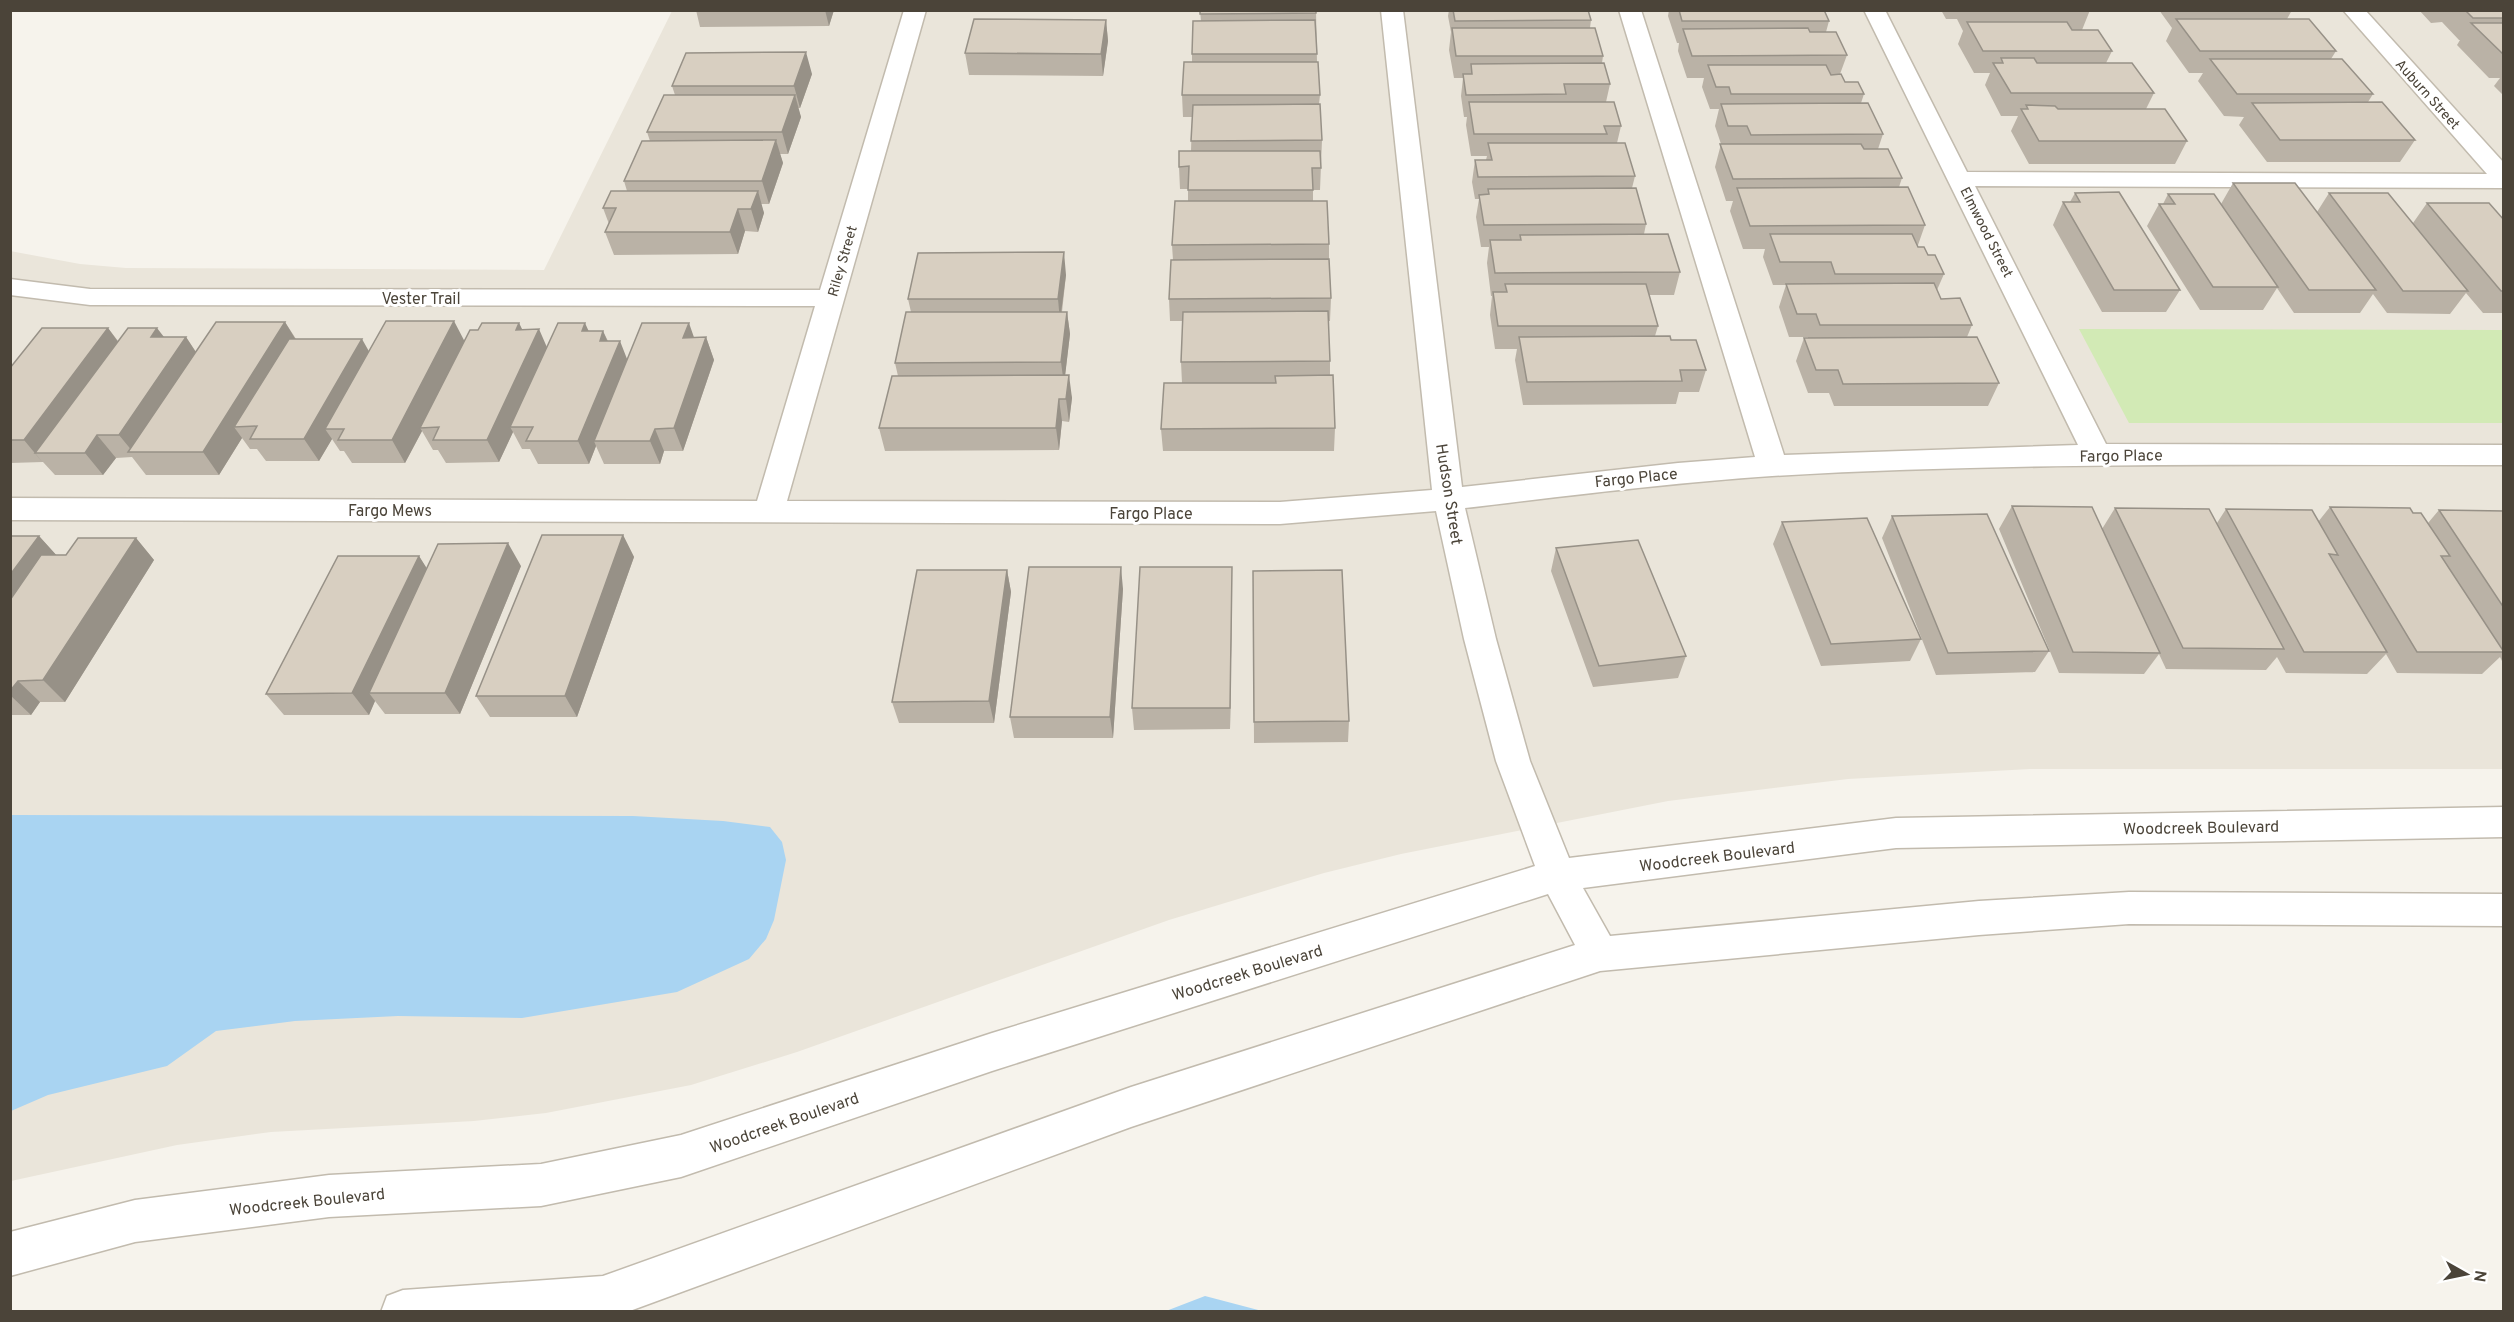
<svg xmlns="http://www.w3.org/2000/svg" width="2514" height="1322" viewBox="0 0 2514 1322" font-family="Overpass,sans-serif">
  <style>
    .residential { fill: #eae5da }
    .green { fill: #d2eab5 }
    .water { fill: #a9d4f2 }
    .lines { fill: none; stroke-linecap: round; stroke-linejoin: round }
    .minor-casing { stroke: #c2bbae; stroke-width: 3 }
    .minor { fill: #fff; fill-rule: evenodd }
    .wall { fill: #bab2a6 }
    .shaded-wall { fill: #979187 }
    .building { fill: #d8cfc1; stroke: #979187; stroke-width: 1.5 }
    .labels { text-anchor: middle; stroke-width: 6; stroke-linejoin: round; paint-order: stroke }
    .far-street-label { font-size: 14px; fill: #4b4439; stroke: #fff }
    .street-label { font-size: 16px; fill: #4b4439; stroke: #fff }
  </style>
  <rect width="100%" height="100%" fill="#f6f3ec"/>
  <path class="residential" d="M672,11h1831v758h-473l-182,10 -180,22 -267,53 -77,19 -155,47 -372,132 -106,33 -145,28 -72,8 -203,11 -94,13 -166,36 -1,-930 70,13 46,4 418,2z"/>
  <path class="green" d="M2079,329l424,1v93h-374z"/>
  <path class="water" d="M11,815l622,1 90,5 47,6 12,15 4,18 -12,60 -8,19 -17,20 -72,33 -155,26 -124,-2 -103,5 -79,10 -49,35 -119,29 -37,16z
    M1205,1296l57,15h-96z"/>
  <g class="lines">
    <g class="minor-casing">
      <path id="minor" d="M904,10h22l-139,491 493,1 152,-12 -51,-480h22l59,477 216,-24 77,-6 -136,-447h22l143,445 294,-10 -214,-435h21l82,162 520,2 -144,-164h22l139,153v25l-529,-2 131,258 398,1v20c-244,0 -488,-3 -732,11 -103,7 -205,20 -307,32l31,131 34,122 39,97 327,-40 608,-11v30l-608,11 -313,40 27,48 369,-35 150,-9 375,2v32l-375,-2 -150,11 -379,36 -469,156 -504,185h-246l6,-16 16,-6 200,-14 528,-189 444,-142 -27,-51 -556,177 -311,106 -140,29 -212,11 -194,25 -125,34v-44l125,-32 194,-25 212,-11 140,-29 311,-102 543,-167 -39,-105 -32,-122 -28,-128 -156,13 -1270,-4v-22l747,3 58,-195 -725,-1 -80,-10v-16l80,10 730,1z"/>
    </g>
    <use href="#minor" class="minor"/>
  </g>
  <path class="wall" d="M696,10h138l-5,16 -129,1z
    M1200,10h116l1,52 3,33 -1,9 3,36 -2,50h-7v11l16,43v15l2,39 -1,23h-2l2,40v14l5,53 -1,23h-171l-2,-22 21,-46 -1,-21 2,-41h-13l-1,-22 4,-39 -1,-15 16,-44v-12h-8l-1,-22 12,-16 1,-34h-9l-1,-22 10,-33v-8l9,-33z
    M1449,10h139l3,10 -1,8 13,28 -1,7 8,21 -4,18 15,24 -4,17 18,33 -3,12 14,36 -2,10 36,38 -6,23h-25l9,31 -3,10 16,4 35,30 -7,22h-20l-3,12 -153,1 -8,-45 2,-11h-22l-5,-34 2,-19h-1l-4,-33 2,-16h-8l-5,-30 3,-18h-4l-3,-17 3,-22h11l1,-4h-16l-5,-31 1,-8h-3l-3,-21 2,-18h-9l-5,-28 2,-18 -3,-16z
    M1669,10h155l5,11 -3,11 21,23 -7,19 5,8 19,12 -3,9 22,31 -5,15 24,29 -3,9 26,38 -7,20v2l10,8 16,19 -7,16 4,9 31,26 -5,12 32,46 -11,23h-154l-5,-13h-21l-12,-32 8,-23h4v-1h-19l-10,-30 7,-22h-13l-10,-28 2,-8h-22l-13,-38 3,-10h-7l-11,-34 6,-23 -6,-18 4,-17h-9l-8,-22 2,-9h-17l-9,-27 1,-8h-2l-9,-27z
    M1941,10h149l-8,20 30,21 -6,12 48,30 -8,16 41,32 -12,23h-146l-18,-33 7,-15h-17l-16,-31 5,-12h-16l-16,-29 5,-13 -6,-12h-11z
    M2159,10h133l-5,9 49,32 -5,8 42,35 -5,8 47,38 -15,22h-133l-28,-37 5,-8 -20,-1 -26,-35 5,-8h-14l-23,-32 6,-13z
    M2419,10h85v86l-10,-10 6,-8h-11l-32,-33 3,-5h-1l-17,-18 -11,1z
    M1106,20l2,21 -5,35 -134,-1 -4,-22z
    M812,74l-12,34h-2l3,9 -13,37h-8l3,9 -14,41h-8l3,9 -6,19 -13,-1 -7,23 -124,1 -9,-23 4,-8 -6,-16 24,-17 -3,-10 26,-40 -3,-9 28,-37 -3,-9z
    M2233,183l84,29 12,-19 84,30 14,-20 77,17v93h-21l-17,-20 -16,21 -63,-1 -14,-19 -13,19h-66l-17,-25 -14,22h-63l-53,-84 12,-22h4l5,-10 53,10z
    M2075,193l105,97 -14,22h-64l-49,-87 10,-23h7z
    M1066,275l-4,37h5l3,22 -5,41 7,23 -3,24 -7,-1 -3,29 -174,1 -6,-23 19,-52 -3,-13 16,-51 -3,-13z
    M285,322l11,17 73,12 95,-11 14,-10 41,-7 3,7 25,17 42,-16h14l5,10 19,18 67,-22h12l8,23 -31,91h-19l-4,13h-56l-8,-18 -7,18h-51l-8,-15h-8l-9,-17 -14,30 -53,1 -8,-13h-5l-11,-19 -17,32h-53l-8,-12h-4l-8,-12 -13,22h-53l-9,-12h-7l-8,-11 -23,37h-73l-14,-18 -16,1 -13,17h-48l-12,-13 -33,1v-95l98,-40 10,13 46,-4h22l10,15z
    M2012,506l90,23 13,-21 102,15 9,-14 92,13 12,-15 83,6 15,10 11,-13 65,1v150h-2l-2,-4 -18,17 -85,-1 -11,-19 -19,20 -81,-1 -9,-16 -11,13 -100,-1 -7,-15 -15,20 -85,-1 -60,-144z
    M1892,516l157,135 -14,21 -99,3 -54,-137z
    M1782,522l139,117 -11,22 -89,5 -48,-122z
    M623,535l11,22 -57,160h-87l-14,-21z
    M10,536h29l17,19h10l70,-17 18,22 -89,142h-25l-9,13h-21z
    M1556,548l130,108 -8,22 -85,9 -42,-116z
    M419,556l7,12 95,-2 -61,148h-75l-10,-13 -6,14h-85l-18,-21z
    M1007,570l4,22 -17,131h-95l-7,-21z
    M1253,571l96,150 -1,21 -94,1z
    M1123,589l-10,149h-99l-4,-21z
    M1232,589l-2,140 -96,1 -2,-22z"/>
  <path class="shaded-wall" d="M825,10h9l-5,16z
    M1106,20l2,21 -5,35 -2,-22z
    M806,52l6,22 -12,34 -6,-22z
    M795,95l6,22 -13,37 -6,-22z
    M776,140l7,23 -14,41 -7,-23z
    M758,191l6,22 -6,19 -7,-23z
    M738,209l7,22 -7,23 -8,-22z
    M1064,252l2,23 -6,46 -2,-22z
    M1067,312l3,22 -6,51 -3,-23z
    M454,321l12,23 -46,84 2,3 -17,32 -13,-23z
    M285,322l14,23 -65,82 8,11 -23,37 -16,-23z
    M519,323l11,22 -14,-15z
    M585,323l10,22 -13,-14z
    M689,323l8,23 -14,-8z
    M108,328l16,22 -89,103 8,10 -19,-23z
    M157,328l17,22 -23,-13z
    M539,329l10,23 -39,75 3,5 -14,30 -12,-22z
    M603,331l10,23 -13,-13z
    M186,337l15,23 -68,92 -14,-17z
    M706,337l8,23 -31,91 -9,-23z
    M362,339l13,23 -50,67 7,10 -13,22 -15,-22z
    M620,341l9,23 -35,77 2,5 -7,18 -11,-23z
    M1069,375l3,23 -3,24 -3,-23z
    M1059,399l3,22 -3,29 -3,-22z
    M655,429l9,22 -4,13 -10,-23z
    M97,435l19,23 -13,17 -18,-22z
    M623,535l11,22 -57,160 -12,-21z
    M39,536l20,22 -49,70v-53z
    M136,538l18,22 -89,142 -22,-22z
    M508,543l13,23 -61,148 -15,-21z
    M419,556l14,22 -64,115 6,8 -6,14 -17,-22z
    M1121,567l2,22 -10,149 -3,-21z
    M1232,567v22l-2,140v-21z
    M1007,570l4,22 -17,131 -5,-22z
    M18,681l22,21 -9,13 -21,-20v-4z"/>
  <path class="building" d="M1200,10h116v3l-116,1z
    M1453,10h135l3,10 -136,1z
    M1679,10h145l5,11h-147z
    M1973,10h117v1h-117z
    M2185,10h103v1h-102z
    M2465,10h39v8h-31z
    M974,19l132,1 -5,34 -136,-1z
    M2176,19h133l27,32h-136z
    M1315,20l2,34h-125l1,-33z
    M1967,22h100l5,8h26l14,21h-129z
    M2471,23h33v32z
    M1452,28h143l8,28h-147z
    M1808,28l2,4h26l11,23 -155,1 -9,-27z
    M806,52l-12,34h-122l14,-33z
    M2001,58h33l3,5h95l22,30h-143l-18,-30h10z
    M2210,59h132l31,35h-136z
    M1184,62h134l2,33h-138z
    M1604,63l6,21h-46l2,10 -100,1 -3,-21h9l-1,-10z
    M1708,65h118l5,10 10,-1 4,8h13l6,12h-133l-2,-7h-13z
    M664,95h131l-13,37h-135z
    M1469,102h145l7,24h-17l3,8h-133z
    M2382,102l33,38h-135l-28,-37z
    M1868,103l15,31 -132,1 -4,-9h-19l-7,-22z
    M1320,104l2,36 -131,1 2,-36z
    M2026,105l29,1 3,3h107l22,32h-148l-18,-32h7z
    M776,140l-14,41h-138l18,-40z
    M1488,143h137l10,33 -157,1 -3,-17h17z
    M1720,144h141l3,5h24l14,29 -169,1z
    M1179,151h141l1,17h-9l1,22h-125l1,-24 -10,1z
    M2233,183h62l81,107h-67z
    M1908,187l17,38 -175,1 -13,-38z
    M1636,188l10,36 -162,1 -5,-30 10,-1 -1,-5z
    M611,191h147l-7,18h-13l-8,23h-125l11,-24h-13z
    M2119,192l61,98h-66l-51,-88h17l-5,-9z
    M2329,193h59l80,98h-65z
    M2168,194h46l64,93h-65l-54,-83h16z
    M1175,201h152l2,43 -157,1z
    M2427,203h62l15,17v71h-3z
    M1668,234l12,38 -185,1 -5,-33h31l-1,-5z
    M1770,234h142l6,13h6l4,8h7l9,19h-109l-4,-12h-51z
    M1064,252l-6,47h-150l10,-46z
    M1329,259l2,39 -162,1 2,-39z
    M1934,283l7,16 19,-1 12,27h-152l-4,-11h-19l-11,-30z
    M1505,284h141l12,42h-160l-5,-34h14z
    M1328,311l2,50 -149,1 2,-50z
    M906,312h161l-6,50 -166,1z
    M386,321h68l-62,119h-54l6,-11h-19z
    M216,322h69l-82,130h-75z
    M482,323h37l-3,7 23,-1 -52,111h-54l6,-13 -19,1 50,-98h8z
    M558,323h27l-3,8h21l-3,10h20l-42,100h-52l7,-14h-23z
    M642,323h47l-6,15 23,-1 -32,91 -19,1 -5,12h-56z
    M42,328h66l-84,112h-14v-72z
    M128,328h29l-6,9h35l-67,98h-22l-12,18h-50z
    M1670,336l1,4h25l10,30h-26l2,11 -155,1 -8,-45z
    M1977,337l22,46 -156,1 -5,-14h-22l-12,-32z
    M289,339h73l-58,100h-54l7,-13 -23,1z
    M1069,375l-3,24h-7l-3,29h-177l13,-52z
    M1333,375l2,53 -174,1 3,-46h112l-1,-7z
    M2012,506l80,1 68,146 -87,-1z
    M2330,507l80,1 3,5h8l29,43h-9l63,96h-87z
    M2115,508l94,1 75,140 -101,-1z
    M2226,509l86,1 26,45 -9,-1 58,98h-83z
    M2439,510l65,1v97z
    M1987,514l62,137 -101,2 -56,-137z
    M1867,518l54,121 -90,5 -49,-122z
    M542,535h81l-58,161h-89z
    M10,536h29l-29,39z
    M78,538h58l-93,142 -25,1 -8,10v-91l31,-45h25z
    M1638,540l48,116 -87,10 -43,-118z
    M508,543l-63,150h-76l69,-149z
    M338,556h81l-67,137 -86,1z
    M1029,567h92l-11,150h-100z
    M1140,567h92l-2,141h-98z
    M917,570h90l-18,131 -97,1z
    M1342,570l7,151 -95,1 -1,-151z"/>
  <g class="labels">
    <g class="far-street-label">
      <text transform="translate(2428 94) rotate(48)" y="5">Auburn Street</text>
      <text transform="translate(1987 232) rotate(63)" y="5">Elmwood Street</text>
      <text transform="translate(842 261) rotate(-74)" y="5">Riley Street</text>
    </g>
    <g class="street-label">
      <text x="421" y="304">Vester Trail</text>
      <text transform="translate(2121 455) rotate(-1)" y="6">Fargo Place</text>
      <text transform="translate(1636 477) rotate(-6)" y="6">Fargo Place</text>
      <text transform="translate(1450 494) rotate(81)" y="6">Hudson Street</text>
      <text x="390" y="516">Fargo Mews</text>
      <text x="1151" y="519">Fargo Place</text>
      <text transform="translate(2201 827) rotate(-1)" y="6">Woodcreek Boulevard</text>
      <text transform="translate(1717 856) rotate(-7)" y="6">Woodcreek Boulevard</text>
      <text transform="translate(1247 972) rotate(-17)" y="6">Woodcreek Boulevard</text>
      <text transform="translate(784 1122) rotate(-19)" y="6">Woodcreek Boulevard</text>
      <text transform="translate(307 1201) rotate(-6)" y="6">Woodcreek Boulevard</text>
    </g>
  </g>
  <rect width="2514" height="1322" fill="none" stroke="#4b4439" stroke-width="24"/>
  <g transform="translate(2466 1274) rotate(99)" stroke="#ffffff" stroke-width="4.5" paint-order="stroke">
  <path d="M0-4.5L10 22L0 15L-10 22Z" fill="#4b4439"/>
  <text y="-9" font-size="16" font-weight="bold" text-anchor="middle" fill="#4b4439">N</text>
  </g>
</svg>
